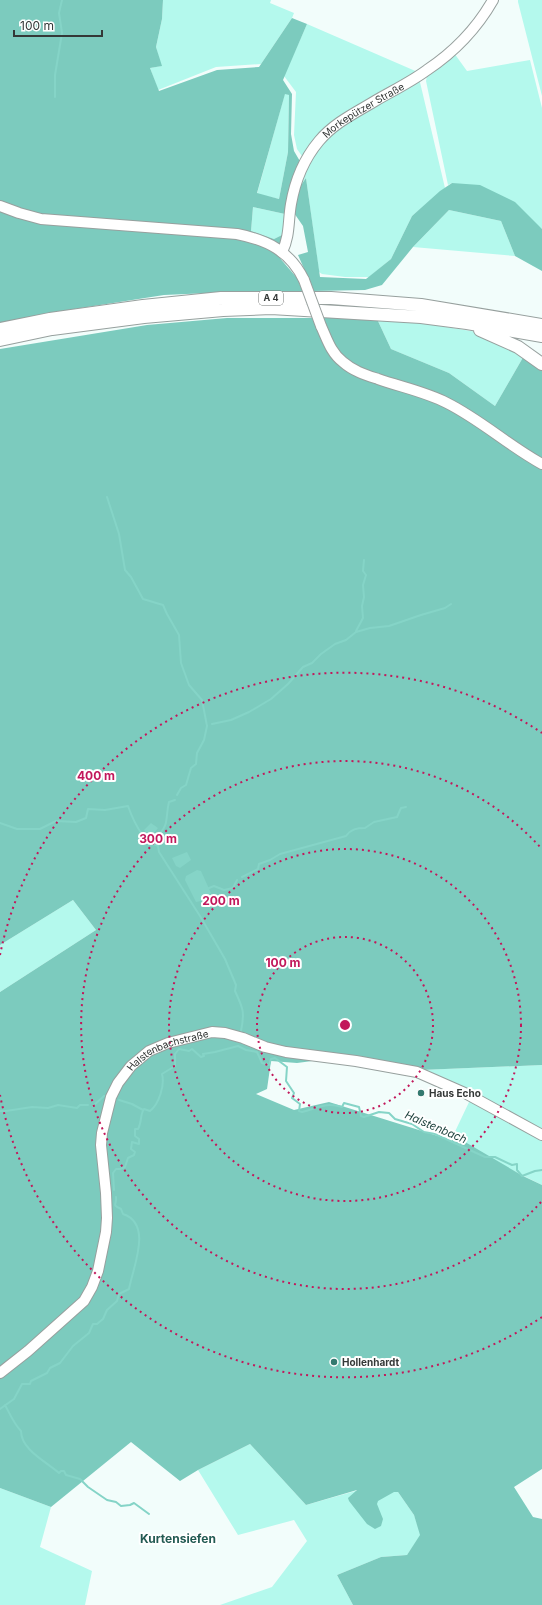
<svg xmlns="http://www.w3.org/2000/svg" width="542" height="1605" viewBox="0 0 542 1605" font-family="Inter,sans-serif">
  <style>
    .green { fill: #b4f9ed }
    .forest { fill: #7ccbbe; fill-rule: evenodd }
    .water { fill: #85d4c7 }
    .lines { fill: none; stroke-linecap: round; stroke-linejoin: round }
    .stream { stroke: #85d4c7; stroke-width: 2 }
    .secondary-casing { stroke: #97a09e; stroke-width: 12 }
    .highway-casing { stroke: #97a09e; stroke-width: 14 }
    .secondary { stroke: #fff; stroke-width: 10 }
    .highway { stroke: #fff; stroke-width: 12 }
    .secondary-bridge-casing { stroke: #97a09e; stroke-width: 12; stroke-linecap: butt }
    .secondary-bridge { stroke: #fff; stroke-width: 10 }
    .ring { fill: none; stroke: #c2185b; stroke-width: 2; stroke-dasharray: 2 4 }
    .poi-dot { fill: #33796f; stroke: #fff; stroke-width: 1.5 }
    .labels { text-anchor: middle; stroke-width: 4; stroke-linejoin: round; paint-order: stroke }
    .shield { fill: #fff; stroke: #717473; stroke-width: 1 }
    .shield-label { font-size: 9px; font-weight: bold; fill: #343837 }
    .street-label { font-size: 10px; fill: #343837; stroke: #fff }
    .poi-label { font-size: 10px; font-weight: bold; fill: #343837; stroke: #fff; text-anchor: start }
    .water-label { font-size: 11px; font-style: italic; fill: #193e39; stroke: #fff }
    .quarter-label { font-size: 12px; font-weight: bold; fill: #235b53; stroke: #fff }
    .centre { fill: #c2185b; stroke: #fff; stroke-width: 2 }
    .ring-label { font-size: 12px; text-anchor: middle; font-weight: bold; fill: #c2185b; stroke: #fff; stroke-width: 4; stroke-linejoin: round; paint-order: stroke }
  </style>
  <rect width="100%" height="100%" fill="#f2fdfb"/>
  <path class="green" d="M163,0h108l-1,3 24,10 -2,5 -31,46 -45,3 -58,23 -8,-22 11,-2 -5,-19 6,-28z
    M518,0h24v96l-24,-94z
    M307,24l113,49 -85,49 -31,37 -7,-10 -3,-14 2,-43 -12,-16z
    M454,53l13,18 63,-11 12,48v121l-10,-8 -80,-38 -4,2 -22,-104 2,-10z
    M419,78l26,110 -33,28 -21,43 -22,18h-24l-23,-3 -3,-2 -13,-94 -9,13 9,-26 32,-40z
    M285,93l4,2 -1,57 -9,47 -22,-5z
    M253,207l32,7 -3,21 -8,4 -23,-8z
    M449,210l52,11 14,35 -102,-9z
    M377,319l45,4 55,9 48,22 -30,52 -46,-33 -58,-24z
    M73,900l23,30 -96,62v-47z
    M542,1065v66l-121,-61z
    M470,1100l72,41v44l-91,-45z
    M250,1444l56,61 53,-15 39,2 16,23 7,20 -14,20 -26,2 -44,18 16,30h-133l52,-18 35,-46 -13,-21 -56,15 -40,-65z
    M0,1488l51,19 -11,40 52,24 -7,34h-85z"/>
  <path class="forest" d="M0,0h163l-1,19 -6,28 6,19 -12,2 9,23 58,-21 42,-3 33,-49 15,6 -24,56 9,14 -1,40 3,17 7,12 -22,94 18,21 6,14h-72l-67,3 -115,18 -49,11zM285,94l4,1 -1,57 -9,47 -22,-6zM253,207l32,7 -3,21 -8,4 -23,-8z
    M306,178l14,99 46,2 25,-20 21,-43 28,-25 12,-8 28,2 35,17 27,27v42l-27,-15 -14,-35 -52,-11 -36,37 -31,38 -17,5 -51,1 -16,-36 10,-3 -5,-26 -9,-13 3,-22z
    M227,318h115l35,1 14,30 58,24 46,33 30,-52 17,15v696l-121,5 -71,-14 -53,7 -26,-2 -4,28 -11,5 38,16 35,-8 122,38 9,-1 63,37 19,9v284l-28,18 19,30 9,2v86h-189l-16,-30 44,-18 26,-2 13,-20 -6,-20 -16,-23h-4l-16,9 -1,3 6,15 -2,7 -6,3 -8,-5 -18,-23 -1,-3 9,-8 -51,15 -56,-61 -52,26 -18,11 -49,-39 -80,65 -51,-19v-496l96,-62 -23,-30 -73,45v-596l147,-24z"/>
  <path class="water" d="M151,823l7,5 -8,10 -6,-8z
    M187,852l4,8 -11,8 -4,-2 -4,-8z
    M197,870l4,1 10,22 -5,7 -10,2 -11,-22 1,-4z"/>
  <g class="lines">
    <path class="stream" d="M55,97v-22l7,-42 -3,-20 3,-13
      M107,497l12,37 6,36 6,7 12,22 20,6 4,9 12,21 2,28 8,22 13,15 5,26 -3,14 -7,13 -1,11 -5,4 -5,17 -5,3 -4,7
      M356,631l7,-13 -1,-12 2,-9 -1,-12 3,-10 -3,-4 1,-11
      M212,724l19,-4 18,-8 22,-13 17,-15 15,-17 9,-4 9,-9 14,-10 11,-4 10,-8 14,-4 19,-2 32,-11 24,-7 6,-4
      M0,823l17,6h23l16,-8 20,1 10,-4 2,-9 17,1 23,-4c5,14 14,36 30,40l1,6 41,64 25,43 11,26 -1,6c8,17 10,21 6,40
      M158,846l1,-5 -2,-5c13,-11 8,-19 12,-34l6,-2
      M242,877l16,-8 1,-5 11,-4 10,-6 66,-18c5,-7 11,-8 19,-8l9,-6 23,-5 4,-9 5,-1
      M209,888l5,-2 10,4 9,-2 4,-8
      M238,1046l8,4 11,2 5,11 7,2 2,-6 4,-1 12,9 -1,14 8,12 -2,5 8,6 -1,7 3,1c16,-4 23,-10 40,-5l2,-4 15,4 2,9 3,1 15,-5 10,1 6,6 17,5 12,8 11,2 50,23h10l17,8 5,-1v6l5,6 13,-5 7,-1
      M119,1100l13,4 11,6
      M93,1106l11,-10h4
      M0,1111h6l26,-4 16,1 10,-3 19,3 3,-3h8
      M114,1190l-1,-17 3,-4h4l5,-2 3,-9 6,-3 1,-3 -4,-3 1,-7 7,2v-5l-4,-3v-7h3c4,-7 2,-15 6,-20l6,2c9,-7 15,-26 12,-37l13,-8v-12l4,-5 10,2 3,-2 9,8 3,-1 -1,-2 12,-2 23,-6
      M5,1405c5,9 9,19 16,26 0,19 26,31 38,42l2,-2h3l2,4 14,4 8,8 19,13 9,2 5,4 9,-1 4,-2 15,11
      M0,1409l14,-10 8,-15h8l1,-3 16,-8 3,-5 10,-5 13,-17 16,-13 4,-9h4l6,-5 4,-9 10,-9 2,-7 10,-5c4,-22 24,-65 -6,-75l-2,-5c-10,-5 -4,-3 -5,-12"/>
    <g class="secondary-casing">
      <g id="secondary">
        <path d="M0,206l19,7 22,6 196,15c30,6 53,17 67,46"/>
        <path id="s1" d="M282,252c8,-16 6,-31 9,-48 4,-23 13,-45 28,-63 15,-18 36,-28 56,-40 17,-10 36,-19 52,-31 27,-18 50,-42 66,-70"/>
        <path d="M321,326c6,13 10,27 22,36 10,9 23,13 35,17 23,8 48,13 69,24 34,17 62,43 95,61"/>
        <path id="s2" d="M0,1373l28,-22 56,-50 8,-14 6,-16 8,-39 1,-14 -1,-25 -5,-48 1,-12 9,-36 7,-14 13,-17 18,-15 19,-8 44,-11 13,1 18,5 22,9 21,5 70,9 61,11 50,22 75,41"/>
      </g>
    </g>
    <g class="highway-casing">
      <path id="highway" d="M0,329l50,-10 93,-13 78,-8h110l90,7 121,20
        M480,330l38,17 24,17
        M0,340l52,-11 92,-12 79,-7 48,-2 150,9 46,6 75,13"/>
    </g>
    <use href="#secondary" class="secondary"/>
    <use href="#highway" class="highway"/>
    <g class="secondary-bridge-casing">
      <path id="secondary-bridge" d="M304,280l17,46"/>
    </g>
    <use href="#secondary-bridge" class="secondary-bridge"/>
  </g>
  <g class="ring">
    <circle cx="345" cy="1025" r="88"/>
    <circle cx="345" cy="1025" r="176"/>
    <path d="M541 1202A264 264 0 1 1 541 848"/>
    <path d="M542 1317A352 352 0 0 1 0 1095M0 955A352 352 0 0 1 542 733"/>
  </g>
  <g class="poi-dot">
    <circle cx="421" cy="1093" r="4"/>
    <circle cx="334" cy="1362" r="4"/>
  </g>
  <g class="labels">
    <rect class="shield" x="259" y="291" width="24" height="14" rx="3"/>
    <g class="shield-label">
      <text x="271" y="301">A 4</text>
    </g>
    <g class="street-label">
      <text dy="4" stroke="none"><textPath href="#s1" startOffset="173">Morkepützer Straße</textPath></text>
      <text dy="4" stroke="none"><textPath href="#s2" startOffset="398">Halstenbachstraße</textPath></text>
    </g>
    <g class="poi-label">
      <text x="429" y="1097">Haus Echo</text>
      <text x="342" y="1366">Hollenhardt</text>
    </g>
    <g class="water-label">
      <text transform="translate(436 1127) rotate(23)" y="4">Halstenbach</text>
    </g>
    <g class="quarter-label">
      <text x="178" y="1543">Kurtensiefen</text>
    </g>
  </g>
  <circle cx="345" cy="1025" r="6" class="centre"/>
  <g class="ring-label">
    <text x="96" y="780">400 m</text>
    <text x="158" y="843">300 m</text>
    <text x="221" y="905">200 m</text>
    <text x="283" y="967">100 m</text>
  </g>
  <path d="M14 30v6h88v-6" fill="none" stroke="#343837" stroke-width="2"/>
  <text x="20" y="30" font-size="12" fill="#343837" stroke="#ffffff" stroke-width="3" paint-order="stroke">100 m</text>
</svg>
